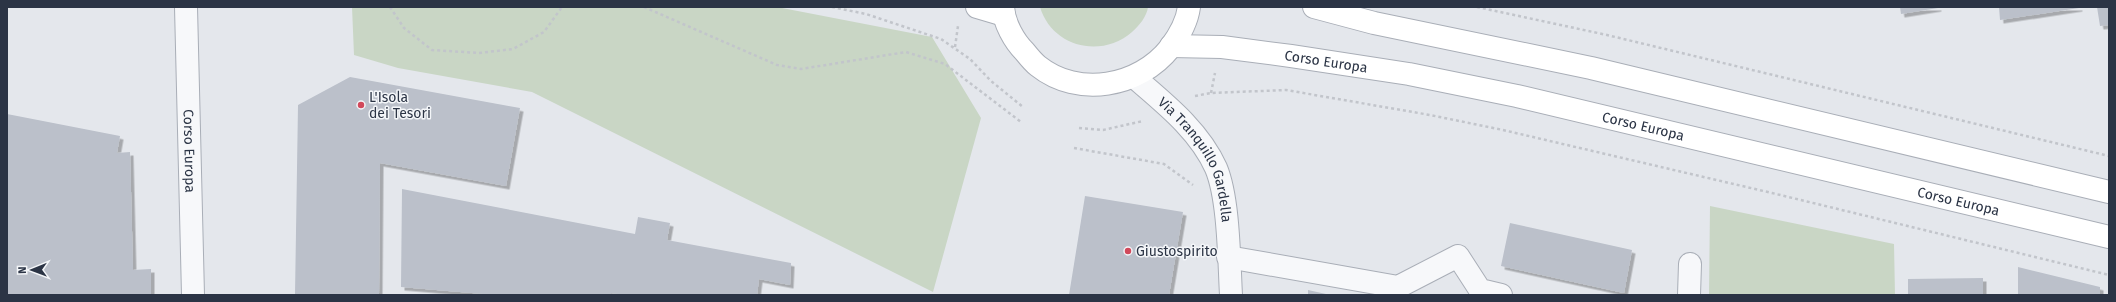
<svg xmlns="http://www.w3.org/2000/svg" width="2116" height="302" viewBox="0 0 2116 302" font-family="'Fira Sans',sans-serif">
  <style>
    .green { fill: #c9d6c5 }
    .building { fill: #bbc0ca; filter: url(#shadow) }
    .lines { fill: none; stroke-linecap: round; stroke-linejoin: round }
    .minor-casing { stroke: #a9aeb7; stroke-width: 24 }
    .secondary-casing { stroke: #a9aeb7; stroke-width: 24 }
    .path { stroke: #c2c5cb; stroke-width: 2.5; stroke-dasharray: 3 3; stroke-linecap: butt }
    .minor { stroke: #f7f8fa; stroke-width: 22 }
    .secondary { stroke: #fff; stroke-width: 22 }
    .poi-dot { fill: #d1495b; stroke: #f4f6f9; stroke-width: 1.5 }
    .labels { text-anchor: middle; stroke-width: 3; stroke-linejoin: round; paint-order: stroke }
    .street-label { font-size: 14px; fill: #2b3445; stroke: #f4f6f9 }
    .poi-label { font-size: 14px; fill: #2b3445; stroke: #f4f6f9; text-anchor: start }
  </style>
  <defs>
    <filter id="shadow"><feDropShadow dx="3.5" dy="3.5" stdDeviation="0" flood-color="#0004"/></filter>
  </defs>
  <rect width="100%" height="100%" fill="#e4e7ec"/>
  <path class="green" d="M352,7h425l155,30 49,81 -48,174 -401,-200 -134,-24 -44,-13z
    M1040,7h108c-1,9 -9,19 -16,25 -31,27 -80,15 -92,-25z
    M1710,206l184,38 1,51h-186z"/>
  <path class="building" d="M1900,7h38v1l-37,6z
    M1999,7h80v1l-79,12z
    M2097,7h12v18l-9,1z
    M350,77l170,31 -14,78 -126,-23 -1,132h-84l3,-190z
    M7,114l113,22 -3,17 13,-1 3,118 18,-1v26h-144z
    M402,189l233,45 3,-17 32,6 -3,17 124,23 -1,22 -31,-6 -2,16h-132l-14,-2v2h-127v-1l-83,-7z
    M1085,196l98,16 -14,83h-100z
    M1510,223l122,27 -8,43 -123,-27z
    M2018,267l82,20v8h-82z
    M1983,278v17h-75v-16z
    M1308,290l18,4v1h-18z"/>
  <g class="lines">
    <g class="minor-casing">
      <g id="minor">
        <path id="s1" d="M186,7l7,288"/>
        <path id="s2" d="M1134,77c30,26 65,53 82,91 13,31 13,92 15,127"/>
        <path d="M1228,257l170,30 60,-31 22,34 21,5"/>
        <path d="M1689,295l1,-31"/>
      </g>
    </g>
    <g class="secondary-casing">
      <g id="secondary">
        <path d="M977,7l27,8"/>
        <path d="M1003,7c1,16 11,34 22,45 4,5 8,10 13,14 40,32 101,21 132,-18 9,-12 17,-26 19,-41"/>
        <path d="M1314,7l60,16 217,45 518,124"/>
        <path id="s3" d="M1171,46l51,1 69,9 118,18 108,22 592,141"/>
      </g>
    </g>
    <path class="path" d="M390,7l14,21 28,22 47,3 34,-4 31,-17 18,-25
      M644,7l133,58 24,4 105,-17 39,12 76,58
      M832,7l34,7 75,25 29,20 21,22 32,26
      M1477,7l130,28 502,121
      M955,47l3,-21
      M1211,93l4,-20
      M1195,96l16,-3 75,-3 144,25 73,15 269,63 337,82
      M1079,128l24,2 40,-9
      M1074,148l90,16 29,21"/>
    <use href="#minor" class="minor"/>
    <use href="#secondary" class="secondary"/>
  </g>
  <g class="poi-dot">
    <circle cx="361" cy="105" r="4"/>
    <circle cx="1128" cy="251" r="4"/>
  </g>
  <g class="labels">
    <g class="street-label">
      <text dy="5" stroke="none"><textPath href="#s3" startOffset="156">Corso Europa</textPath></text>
      <text dy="5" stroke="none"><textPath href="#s3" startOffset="480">Corso Europa</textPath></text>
      <text dy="5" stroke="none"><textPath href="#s1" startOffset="144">Corso Europa</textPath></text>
      <text dy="5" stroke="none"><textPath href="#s2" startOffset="107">Via Tranquillo Gardella</textPath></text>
      <text dy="5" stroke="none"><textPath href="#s3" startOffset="804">Corso Europa</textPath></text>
    </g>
    <g class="poi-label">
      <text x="369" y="102">L'Isola<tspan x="369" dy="16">dei Tesori</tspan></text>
      <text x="1136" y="256">Giustospirito</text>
    </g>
  </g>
  <rect width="2116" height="302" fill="none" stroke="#2b3445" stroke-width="16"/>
  <g transform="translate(32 270) rotate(269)" stroke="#f4f6f9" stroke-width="3" paint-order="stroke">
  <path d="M0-3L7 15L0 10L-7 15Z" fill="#2b3445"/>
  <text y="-6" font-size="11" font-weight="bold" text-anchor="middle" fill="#2b3445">N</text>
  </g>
</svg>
